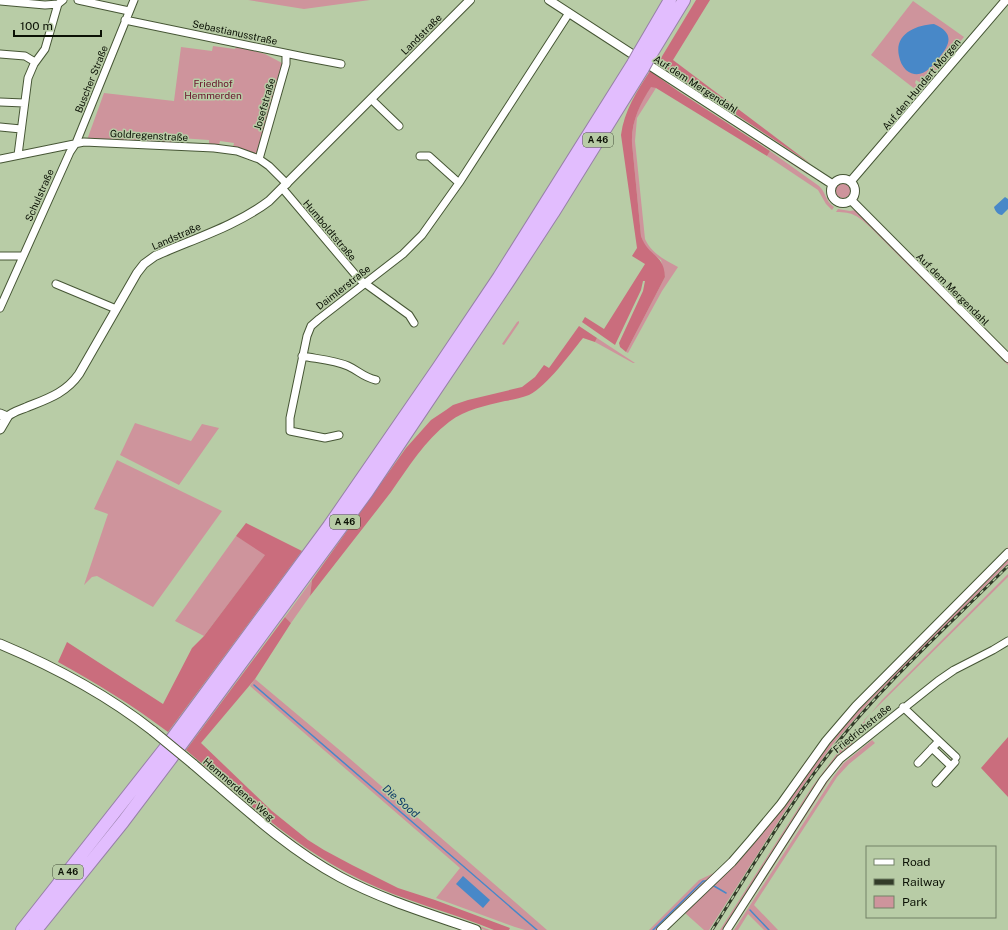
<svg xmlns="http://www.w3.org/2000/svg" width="1008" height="930" viewBox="0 0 1008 930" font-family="'Public Sans',sans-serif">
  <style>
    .green { fill: #ce949c }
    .forest { fill: #ca6d7d }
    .water { fill: #4888c8 }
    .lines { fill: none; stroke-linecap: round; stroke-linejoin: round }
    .stream { stroke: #4888c8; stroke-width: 1.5 }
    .minor-casing { stroke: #465635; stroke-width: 9 }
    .tertiary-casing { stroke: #465635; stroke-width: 10 }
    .secondary-casing { stroke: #465635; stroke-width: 11 }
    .motorway-casing { stroke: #9781a7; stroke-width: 14 }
    .minor { stroke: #fff; stroke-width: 7 }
    .tertiary { stroke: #fff; stroke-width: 8 }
    .secondary { stroke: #fff; stroke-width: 9 }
    .motorway { stroke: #e2bdfe; stroke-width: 12 }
    .rail-casing { stroke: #323b29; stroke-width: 3 }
    .rail { stroke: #b8cca6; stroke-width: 1.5; stroke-dasharray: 4.5; stroke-linecap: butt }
    .secondary-bridge-casing { stroke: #465635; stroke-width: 11; stroke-linecap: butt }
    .motorway-bridge-casing { stroke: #9781a7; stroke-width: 14; stroke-linecap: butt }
    .secondary-bridge { stroke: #fff; stroke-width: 9 }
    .motorway-bridge { stroke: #e2bdfe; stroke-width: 12 }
    .labels { text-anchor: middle; stroke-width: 3; stroke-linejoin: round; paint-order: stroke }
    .shield { fill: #b8cca6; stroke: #3f4935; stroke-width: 1 }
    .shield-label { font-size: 9px; font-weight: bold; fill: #0b1105 }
    .street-label { font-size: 10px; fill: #0b1105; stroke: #b8cca6 }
    .park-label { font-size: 10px; fill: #68132b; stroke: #b8cca6 }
    .water-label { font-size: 11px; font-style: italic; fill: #0d3c67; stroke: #b8cca6 }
  </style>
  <rect width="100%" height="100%" fill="#b8cca6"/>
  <path class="green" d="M248,0h122l-66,9z
    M913,1l51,36 -40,48 -8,-5 -1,3 5,5v5l-49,-38z
    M213,46l22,3 1,-2h4l25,7 17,9v7l-24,84 -25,-7 1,-4 -14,-2 -1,4h-10v-5l-29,-2 -1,6 -92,-4 17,-47 70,8 7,-54 31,4z
    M662,78l146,95 -1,1 -129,-85z
    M651,86l5,2 -19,30 -2,23 10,98c6,14 20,21 33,28l-16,24 -34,62 -2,-1 39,-75 -4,-17 -11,-8 -6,-7 -3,-9 -9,-93c-1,-21 8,-40 19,-57z
    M770,151l49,35c7,6 6,15 15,21l-2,3 -6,-6 -8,-14 -51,-34z
    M835 190a8 8 0 1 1 16 0a8 8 0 1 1-16 0Z
    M838,209l12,2 6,-1 152,152v3l-138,-138c-12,-11 -17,-15 -34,-15z
    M519,321v2l-15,22 -2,-1 15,-22z
    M597,338l38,25h-2l-38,-21z
    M135,423l56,18 11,-17 17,4 -40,57 -59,-30z
    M117,460l105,51 -69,96 -56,-31 -5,1 -8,8 24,-71 -14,-5z
    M236,536l30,18 -62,82 -29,-15z
    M1008,547v2l-142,143 -127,158 -82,80h-8l50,-50 17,-8 32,-34 29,-36 28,-40 35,-44z
    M1008,557v6l-137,137 -38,44 -48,67 -76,119h-5l-19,-17 -17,17h-2l44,-43 1,1 6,-6 -1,-1 133,-163z
    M1008,574v3l-144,143 1,2 -16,19 4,3 -15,13 -12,15 -102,158h-4l92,-143 27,-36 43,-51z
    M312,580l-2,16 -19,27 -6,-6z
    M255,679l94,79 198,172h-22l-10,-3 -79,-29 24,-30 -210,-182z
    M872,740l3,3 -26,21 -12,13 -83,128 24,25h-14l-16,-16 -10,16h-4l100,-154 10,-13z
    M850,755l-17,19 -101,156h-2l101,-157 6,-8z
    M190,757h1c55,44 104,93 168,124 42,21 87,32 131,49h-5l-91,-32 -54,-25 -49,-31z"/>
  <path class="forest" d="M696,0h14l-37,60 138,104 -153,-101z
    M650,71l28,20 92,60 -3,5 -111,-68 -5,-1c-11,17 -20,35 -19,56l9,93c7,21 23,17 24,41l-39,75 -6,-5 -1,-4 24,-52 2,-10h-2l-2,9 -26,55 -33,-23 3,-5 19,12 41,-65 -13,-8 5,-8 -16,-113c3,-24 16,-44 29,-64z
    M579,326l18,12 -2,4 -12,-4c-14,17 -35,47 -54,57 -8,3 -16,5 -24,6 -20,5 -39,8 -56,21 -24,18 -41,46 -58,70 -27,35 -54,69 -81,104l2,-16 94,-132 25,-28 15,-10 7,-5 15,-5 54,-13 13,-10 9,-12 5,3z
    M246,523l56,28 -134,181c-36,-27 -70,-48 -110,-70l9,-20 96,62 29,-56 12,-12 61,-81 -29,-19z
    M285,617l6,6 -36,56 -54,64 71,68 36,29 16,10 28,15 46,23 37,12 75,28 -1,2h-15c-44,-18 -90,-29 -133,-50 -67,-32 -119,-83 -175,-130z
    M1008,737v60l-27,-29z"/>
  <path class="water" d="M934,24c20,9 17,19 5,34 -8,10 -19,23 -33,12 -4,-4 -6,-9 -7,-14 -5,-22 17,-31 35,-32z
    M1005,197l3,2v10l-6,6c-4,0 -7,-4 -8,-8z
    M463,876l27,24 -7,8 -27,-24z"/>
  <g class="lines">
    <path class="stream" d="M254,685l283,245
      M714,886l12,7
      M750,910l19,20
      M653,930l50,-49h3"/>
    <g class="minor-casing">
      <path id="minor" d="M78,0l51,11
        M0,1l45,4 13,-1 5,-4
        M125,20l179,37 37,7
        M0,54l25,2 10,6
        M371,99l28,27
        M0,102l24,1
        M0,127l21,2
        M18,155l10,-77 6,-14 11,-15 13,-45
        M420,156h9l30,27
        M0,159l84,-17 130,6 23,3 22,8 10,7 18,18
        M259,159l27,-95v-10
        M283,189l76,90 50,36 5,8
        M0,256h22
        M56,284l60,25
        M0,308l70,-156 6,-9 58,-143
        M302,356c15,3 32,4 46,10 11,5 15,11 28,14
        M339,435l-14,3 -35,-7v-13l17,-82 4,-10 8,-7 84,-65 19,-19 37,-52 110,-170
        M903,707l53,50
        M932,748l19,18
        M918,763l20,-21
        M936,783l19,-21
        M727,930l96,-150 17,-21 98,-78 16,-11 39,-20 15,-9"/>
    </g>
    <g class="tertiary-casing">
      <path id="tertiary" d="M549,0l283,184
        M831 191a12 12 0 1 1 24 0a12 12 0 1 1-24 0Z
        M851,181l155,-181
        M851,200l157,158
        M7,417c5,-5 13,-7 20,-10 20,-8 39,-14 52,-33l58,-101 7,-9 11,-8c38,-17 81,-30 114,-55l201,-201
        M661,930l71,-68 19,-22 30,-36 45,-63 30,-35 152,-153"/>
    </g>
    <g class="secondary-casing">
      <path id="secondary" d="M0,414l7,3 -7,12
        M0,644c55,23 106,50 153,87
        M193,764c47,40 92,83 147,113 43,23 90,37 136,53"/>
    </g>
    <g class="motorway-casing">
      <path id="motorway" d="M639,53l31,-53
        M648,59l36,-59
        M22,930l144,-183 163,-221 109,-158 61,-91 135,-215
        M36,930l87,-108 49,-65 195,-265 141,-210 45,-69 90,-145"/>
    </g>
    <use href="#minor" class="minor"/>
    <use href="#tertiary" class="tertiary"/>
    <use href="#secondary" class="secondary"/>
    <use href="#motorway" class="motorway"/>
    <g class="rail-casing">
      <path id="rail" d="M712,930c40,-62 77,-126 122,-183 52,-66 115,-122 174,-181"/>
    </g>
    <use href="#rail" class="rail"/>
    <g class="secondary-bridge-casing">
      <path id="secondary-bridge" d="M153,731l40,33"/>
    </g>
    <g class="motorway-bridge-casing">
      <path id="motorway-bridge" d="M634,62l5,-9
        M643,68l5,-9"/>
    </g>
    <use href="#secondary-bridge" class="secondary-bridge"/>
    <use href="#motorway-bridge" class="motorway-bridge"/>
  </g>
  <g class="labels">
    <g class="shield">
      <rect x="583" y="133" width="30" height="14" rx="3"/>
      <rect x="330" y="515" width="30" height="14" rx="3"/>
      <rect x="53" y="865" width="30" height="14" rx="3"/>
    </g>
    <g class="shield-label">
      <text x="598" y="143">A 46</text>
      <text x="345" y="525">A 46</text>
      <text x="68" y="875">A 46</text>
    </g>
    <g class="street-label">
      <text transform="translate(235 32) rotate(12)" y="4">Sebastianusstraße</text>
      <text transform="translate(421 34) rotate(-45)" y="4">Landstraße</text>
      <text transform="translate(91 79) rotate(-68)" y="4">Buscher Straße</text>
      <text transform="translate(696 84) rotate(33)" y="4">Auf dem Mergendahl</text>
      <text transform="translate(921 84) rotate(-50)" y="4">Auf den Hundert Morgen</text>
      <text transform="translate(264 104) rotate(-74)" y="4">Josefstraße</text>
      <text transform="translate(149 135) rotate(3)" y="4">Goldregenstraße</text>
      <text transform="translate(39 195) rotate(-66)" y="4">Schulstraße</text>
      <text transform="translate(330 230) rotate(50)" y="4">Humboldtstraße</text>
      <text transform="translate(176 236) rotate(-24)" y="4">Landstraße</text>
      <text transform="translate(343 287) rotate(-38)" y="4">Daimlerstraße</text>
      <text transform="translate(953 289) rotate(45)" y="4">Auf dem Mergendahl</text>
      <text transform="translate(862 728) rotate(-39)" y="4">Friedrichstraße</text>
      <text transform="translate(239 789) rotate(41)" y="4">Hemmerdener Weg</text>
    </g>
    <g class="park-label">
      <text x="213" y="87">Friedhof<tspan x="213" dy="12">Hemmerden</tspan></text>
    </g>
    <g class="water-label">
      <text transform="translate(401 801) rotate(41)" y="4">Die Sood</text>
    </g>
  </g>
  <rect x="866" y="846" width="130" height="72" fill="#b8cca6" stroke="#738166"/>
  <rect x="874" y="859" width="20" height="6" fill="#ffffff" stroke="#738166"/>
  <text x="902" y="866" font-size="12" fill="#0b1105">Road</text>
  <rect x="874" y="879" width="20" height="6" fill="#323b29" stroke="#738166"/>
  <text x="902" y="886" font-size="12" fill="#0b1105">Railway</text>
  <rect x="874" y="896" width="20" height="12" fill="#ce949c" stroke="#738166"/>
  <text x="902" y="906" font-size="12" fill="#0b1105">Park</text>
  <path d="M14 30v6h87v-6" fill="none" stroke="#0b1105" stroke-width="2"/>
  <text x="20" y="30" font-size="12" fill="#0b1105" stroke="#b8cca6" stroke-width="3" paint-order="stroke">100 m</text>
</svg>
